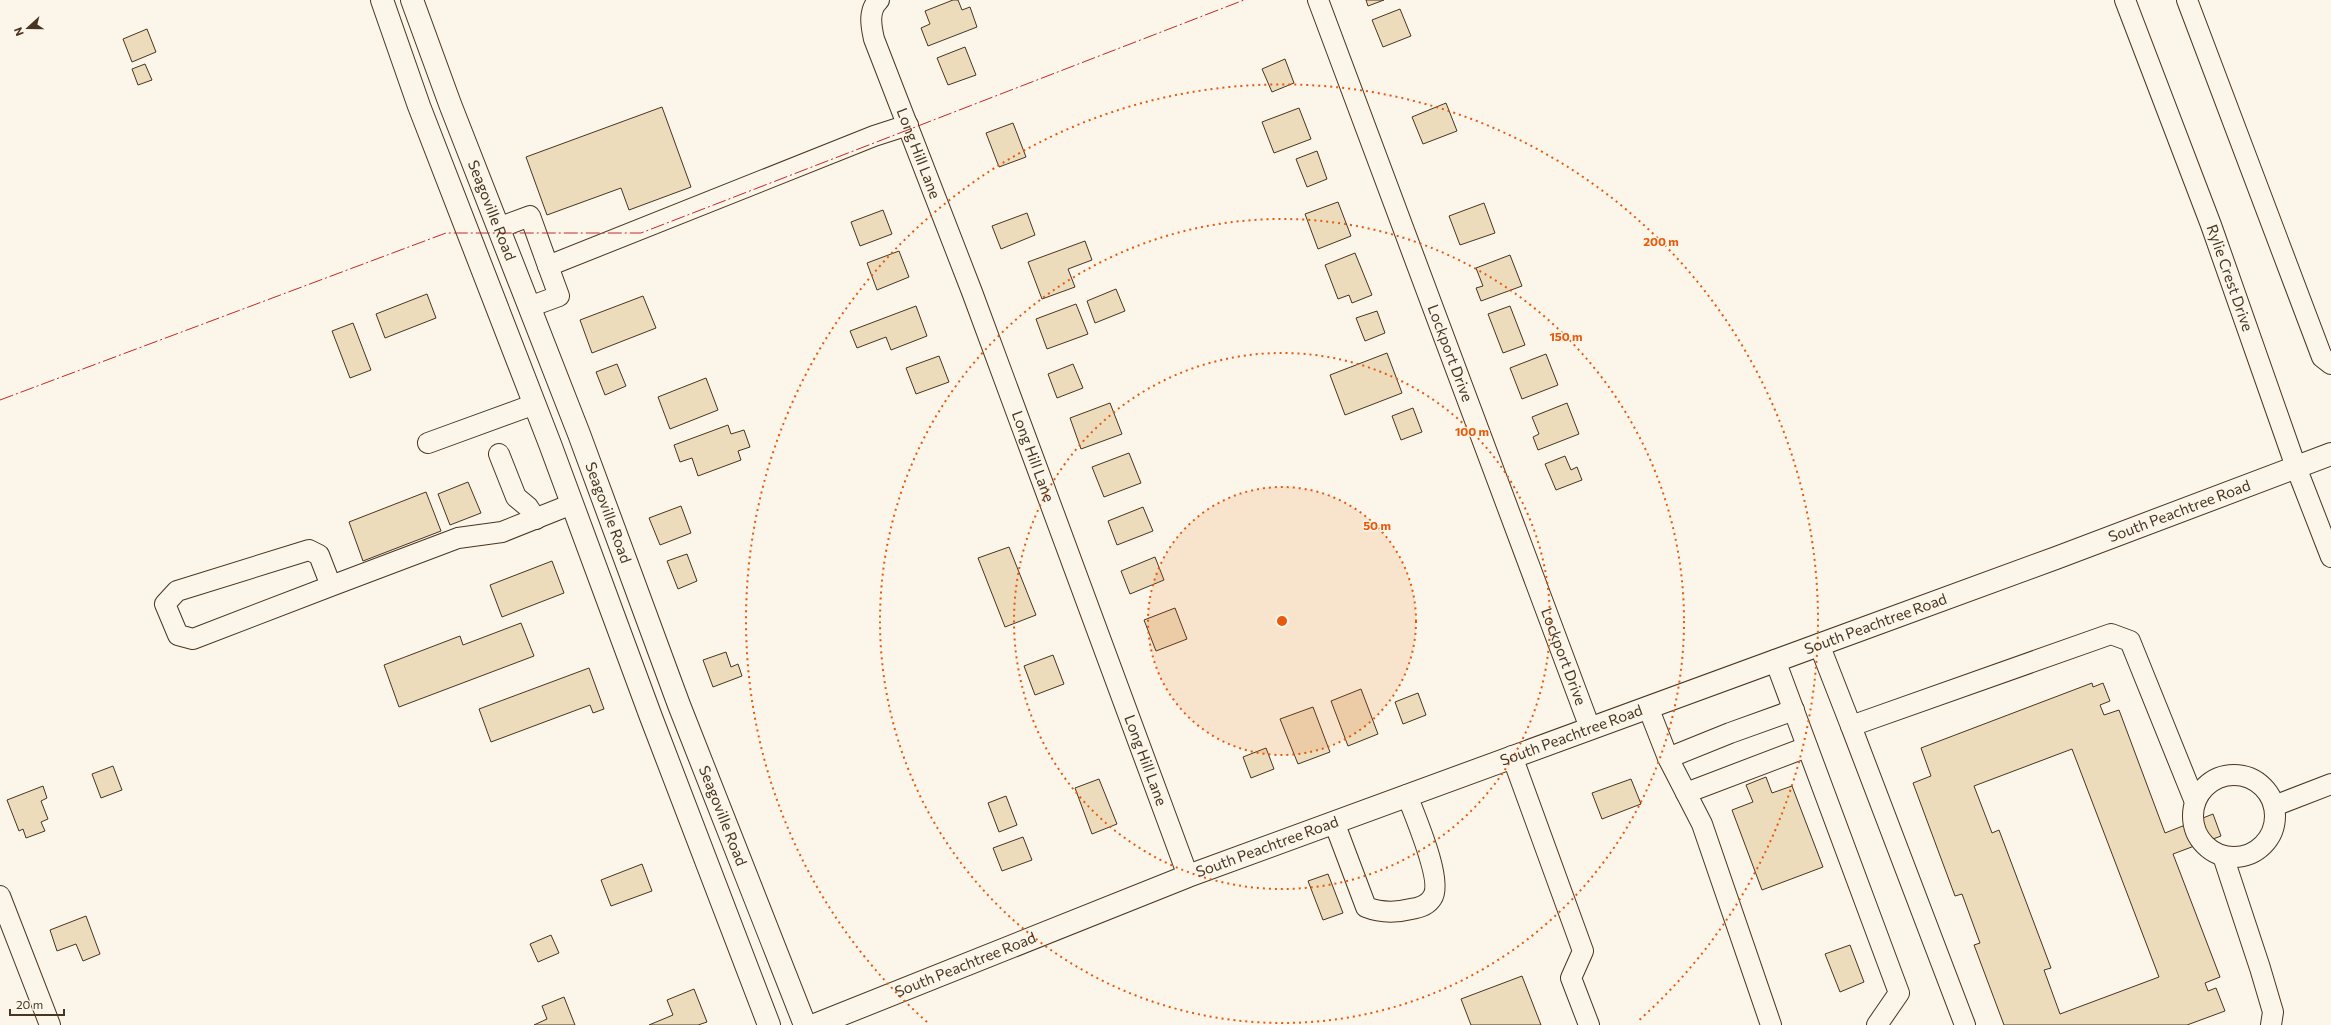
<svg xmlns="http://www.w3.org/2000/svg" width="2331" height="1025" viewBox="0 0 2331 1025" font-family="Commissioner,sans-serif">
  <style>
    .building { fill: #ecdcbc; stroke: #4a3520; fill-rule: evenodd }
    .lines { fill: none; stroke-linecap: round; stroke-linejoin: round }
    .minor-casing { stroke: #4a3520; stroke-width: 22 }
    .major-casing { stroke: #4a3520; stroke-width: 24 }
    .minor { stroke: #fbf6e9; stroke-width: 20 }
    .major { stroke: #fbf6e9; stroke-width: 22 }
    .power { stroke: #c62828; stroke-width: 1; stroke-dasharray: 14 3 2 3; stroke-linecap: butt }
    .ring { fill: none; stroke: #e8590c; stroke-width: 2; stroke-dasharray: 2 4 }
    .labels { text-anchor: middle; stroke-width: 3; stroke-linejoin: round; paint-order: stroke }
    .street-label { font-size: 15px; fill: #4a3520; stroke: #fbf6e9 }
    .centre { fill: #e8590c; stroke: #fbf6e9; stroke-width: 2 }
    .ring-label { font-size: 12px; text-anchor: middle; font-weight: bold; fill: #e8590c; stroke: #fbf6e9; stroke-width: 3; stroke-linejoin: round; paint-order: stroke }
  </style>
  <rect width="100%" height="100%" fill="#fbf6e9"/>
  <path class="building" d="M953,0h5l4,10 8,-3 7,20 -49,19 -7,-18 9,-4 -5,-13z
    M1366,0h18l-16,6z
    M1400,9l11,27 -28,11 -11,-27z
    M147,29l9,23 -24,10 -9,-23z
    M965,47l11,28 -28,10 -11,-27z
    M1285,59l9,24 -22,9 -10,-23z
    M145,64l7,16 -14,5 -6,-16z
    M1446,103l11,28 -34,13 -11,-27z
    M662,107l29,80 -62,23 -8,-22 -74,27 -21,-58z
    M1299,108l12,31 -37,14 -12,-31z
    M1013,123l13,34 -27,10 -13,-34z
    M1317,151l10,28 -20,8 -11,-28z
    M1338,202l13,34 -33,13 -13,-35z
    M1484,203l11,30 -35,12 -11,-29z
    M883,210l9,24 -32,12 -9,-24z
    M1027,213l8,22 -34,14 -9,-23z
    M1085,241l7,19 -24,9 7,18 -33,12 -14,-37z
    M899,251l10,26 -32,13 -10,-27z
    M1355,253l17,42 -20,8 -3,-8 -11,4 -13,-34z
    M1510,255l12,31 -41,15 -5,-13 7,-2 -7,-18z
    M1116,289l9,22 -30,12 -8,-22z
    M427,294l9,24 -51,20 -9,-24z
    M643,296l13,32 -64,25 -12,-33z
    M1076,304l12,30 -41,15 -11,-30z
    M916,306l11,30 -36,14 -5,-13 -29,11 -7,-17z
    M1510,306l15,39 -22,8 -15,-39z
    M1377,311l8,22 -20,8 -9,-23z
    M353,323l18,47 -21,8 -18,-47z
    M1387,353l15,40 -57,22 -15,-40z
    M1546,354l12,31 -36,14 -12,-31z
    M939,356l10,26 -33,12 -10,-26z
    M617,364l9,22 -21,9 -9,-23z
    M1073,364l10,24 -26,10 -9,-24z
    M706,378l12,32 -48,19 -12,-32z
    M1110,403l12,31 -41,15 -11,-31z
    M1567,403l12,31 -41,16 -5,-13 6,-3 -7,-17z
    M1413,408l9,24 -21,8 -9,-24z
    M728,425l3,9 13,-4 6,17 -12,4 3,9 -43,16 -6,-18 -12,4 -6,-17z
    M1129,453l12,30 -37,14 -12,-30z
    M1565,456l6,14 6,-3 5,13 -26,10 -11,-26z
    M468,482l13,31 -31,12 -12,-31z
    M426,492l15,39 -78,30 -14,-39z
    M681,506l10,27 -31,12 -11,-27z
    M1143,507l10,24 -36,14 -9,-24z
    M1009,547l27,68 -31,12 -27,-69z
    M687,554l10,27 -19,8 -11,-28z
    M1155,557l9,23 -34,14 -9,-23z
    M552,561l12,32 -62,24 -12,-32z
    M1175,608l12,31 -31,12 -12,-31z
    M521,623l13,33 -135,51 -15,-42 76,-29 3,9z
    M726,652l5,15 7,-3 4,12 -29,11 -10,-27z
    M1053,655l11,29 -29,11 -11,-29z
    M589,668l15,41 -11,4 -3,-8 -99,37 -12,-33z
    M2092,683l1,4 10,-4 7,18 -10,4 4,10 15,-5 46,123 48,-19 8,22 -48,18 47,123 -15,6 3,8 8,-3 9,23 -38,14h-183l-30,-80 6,-2 -18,-49 -7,2 -42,-113 18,-7 -10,-28zM2072,749l87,228 -99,37 -16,-44 7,-2 -52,-138 -7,3 -18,-47z
    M1361,689l17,45 -30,12 -17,-45z
    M1418,693l8,22 -23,9 -8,-22z
    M1313,707l17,45 -32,12 -18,-45z
    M1266,748l8,21 -23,9 -8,-21z
    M113,766l9,24 -21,8 -9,-24z
    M1766,777l6,16 20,-7 31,81 -61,23 -30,-80 21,-8 -7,-17z
    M1099,779l18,45 -25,10 -17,-46z
    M1631,779l10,25 -39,15 -10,-26z
    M43,786l4,12 -6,3 7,18 -7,3 4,9 -19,7 -3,-9 -4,2 -12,-31z
    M1006,796l11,29 -18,7 -11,-29z
    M1023,837l9,23 -30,11 -9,-23z
    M642,864l10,27 -41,15 -10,-26z
    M1328,874l15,39 -20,7 -15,-39z
    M86,916l14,38 -17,7 -7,-17 -19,7 -7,-21z
    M551,935l8,18 -21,9 -8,-18z
    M1850,945l14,37 -24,10 -15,-38z
    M1522,976l19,49h-70l-10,-26z
    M694,989l13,33 -9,3h-49l24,-10 -6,-15z
    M564,997l11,28h-41l13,-6 -5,-13z"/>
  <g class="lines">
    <g class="minor-casing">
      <g id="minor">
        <path id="s1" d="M879,0c-11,10 -8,26 -5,39l98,253 216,584"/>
        <path id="s2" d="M1318,0l272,728"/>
        <path id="s3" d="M2125,0l86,225 85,242 35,90"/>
        <path d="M2187,0l135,357 9,7"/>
        <path d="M498,228l32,-12 18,50 326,-130 34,-11"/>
        <path d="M529,307l30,-11 -11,-30"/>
        <path d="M428,443l107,-39"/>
        <path d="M499,454l17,43 12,10 8,12"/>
        <path d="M331,586l-138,53 -15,-4 -13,-31 12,-13 132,-41 10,5 12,31 127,-48 44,-6 70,-28"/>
        <path d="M1819,644l32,82"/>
        <path d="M1775,660l124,333 -22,32"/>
        <path d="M1648,707l20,51 34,66 69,201"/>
        <path d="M1512,756l71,195 -12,27 18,47"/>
        <path d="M1668,758l62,-25 64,-23"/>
        <circle cx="2234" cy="816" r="41"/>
        <path d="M1686,793l121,-46"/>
        <path d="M2274,806l57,-22"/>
        <path d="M1334,822l32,85c15,6 29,6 45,2 8,-1 16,-3 21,-11 12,-16 -18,-84 -25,-103"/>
        <path d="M2223,856l37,112 13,44 -2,13"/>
        <path d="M0,896l50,129"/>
        <path d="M1965,1025l-114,-299 260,-92 19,7 65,161"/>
      </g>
    </g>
    <g class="major-casing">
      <g id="major">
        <path d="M382,0l37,106 131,338 101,273 118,308"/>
        <path id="s4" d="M412,0l38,104 129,330 100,271 126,320"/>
        <path id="s5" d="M815,1025l373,-149 868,-318 275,-104"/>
      </g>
    </g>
    <use href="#minor" class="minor"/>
    <use href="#major" class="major"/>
    <path class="power" d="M0,400l446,-167h195l603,-233"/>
  </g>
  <circle cx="1282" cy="621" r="134" fill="#e8590c" fill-opacity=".12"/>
  <g class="ring">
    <circle cx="1282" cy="621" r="134"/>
    <circle cx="1282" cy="621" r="268"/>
    <circle cx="1282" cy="621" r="402"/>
    <path d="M927 1022A536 536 0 1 1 1637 1022"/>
  </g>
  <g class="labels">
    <g class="street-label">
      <text dy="5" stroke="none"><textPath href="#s1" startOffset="164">Long Hill Lane</textPath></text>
      <text dy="5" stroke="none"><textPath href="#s4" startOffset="225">Seagoville Road</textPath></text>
      <text dy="5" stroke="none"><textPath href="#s3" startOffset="297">Rylie Crest Drive</textPath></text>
      <text dy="5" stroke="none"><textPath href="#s2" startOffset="377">Lockport Drive</textPath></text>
      <text dy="5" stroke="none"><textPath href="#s1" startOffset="488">Long Hill Lane</textPath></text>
      <text dy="5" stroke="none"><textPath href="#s5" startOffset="1458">South Peachtree Road</textPath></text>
      <text dy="5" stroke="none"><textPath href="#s4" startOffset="549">Seagoville Road</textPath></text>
      <text dy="5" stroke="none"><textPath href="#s5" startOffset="1134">South Peachtree Road</textPath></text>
      <text dy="5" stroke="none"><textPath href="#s2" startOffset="701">Lockport Drive</textPath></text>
      <text dy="5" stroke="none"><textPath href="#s5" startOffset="810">South Peachtree Road</textPath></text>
      <text dy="5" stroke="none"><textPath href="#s1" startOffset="812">Long Hill Lane</textPath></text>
      <text dy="5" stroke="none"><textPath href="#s4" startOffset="873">Seagoville Road</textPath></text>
      <text dy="5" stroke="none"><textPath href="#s5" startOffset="486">South Peachtree Road</textPath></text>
      <text dy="5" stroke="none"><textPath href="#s5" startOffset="162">South Peachtree Road</textPath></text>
    </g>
  </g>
  <circle cx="1282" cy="621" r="6" class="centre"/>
  <g class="ring-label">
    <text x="1661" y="246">200 m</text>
    <text x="1566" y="341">150 m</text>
    <text x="1472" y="436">100 m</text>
    <text x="1377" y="530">50 m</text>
  </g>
  <g transform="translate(28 28) rotate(249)" stroke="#fbf6e9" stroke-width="3" paint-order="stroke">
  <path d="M0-3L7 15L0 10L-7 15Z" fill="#4a3520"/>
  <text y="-6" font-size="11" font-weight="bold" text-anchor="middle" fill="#4a3520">N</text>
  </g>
  <path d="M10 1009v6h54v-6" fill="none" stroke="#4a3520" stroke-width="2"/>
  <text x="16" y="1009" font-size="12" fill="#4a3520" stroke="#fbf6e9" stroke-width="3" paint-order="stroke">20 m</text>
</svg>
